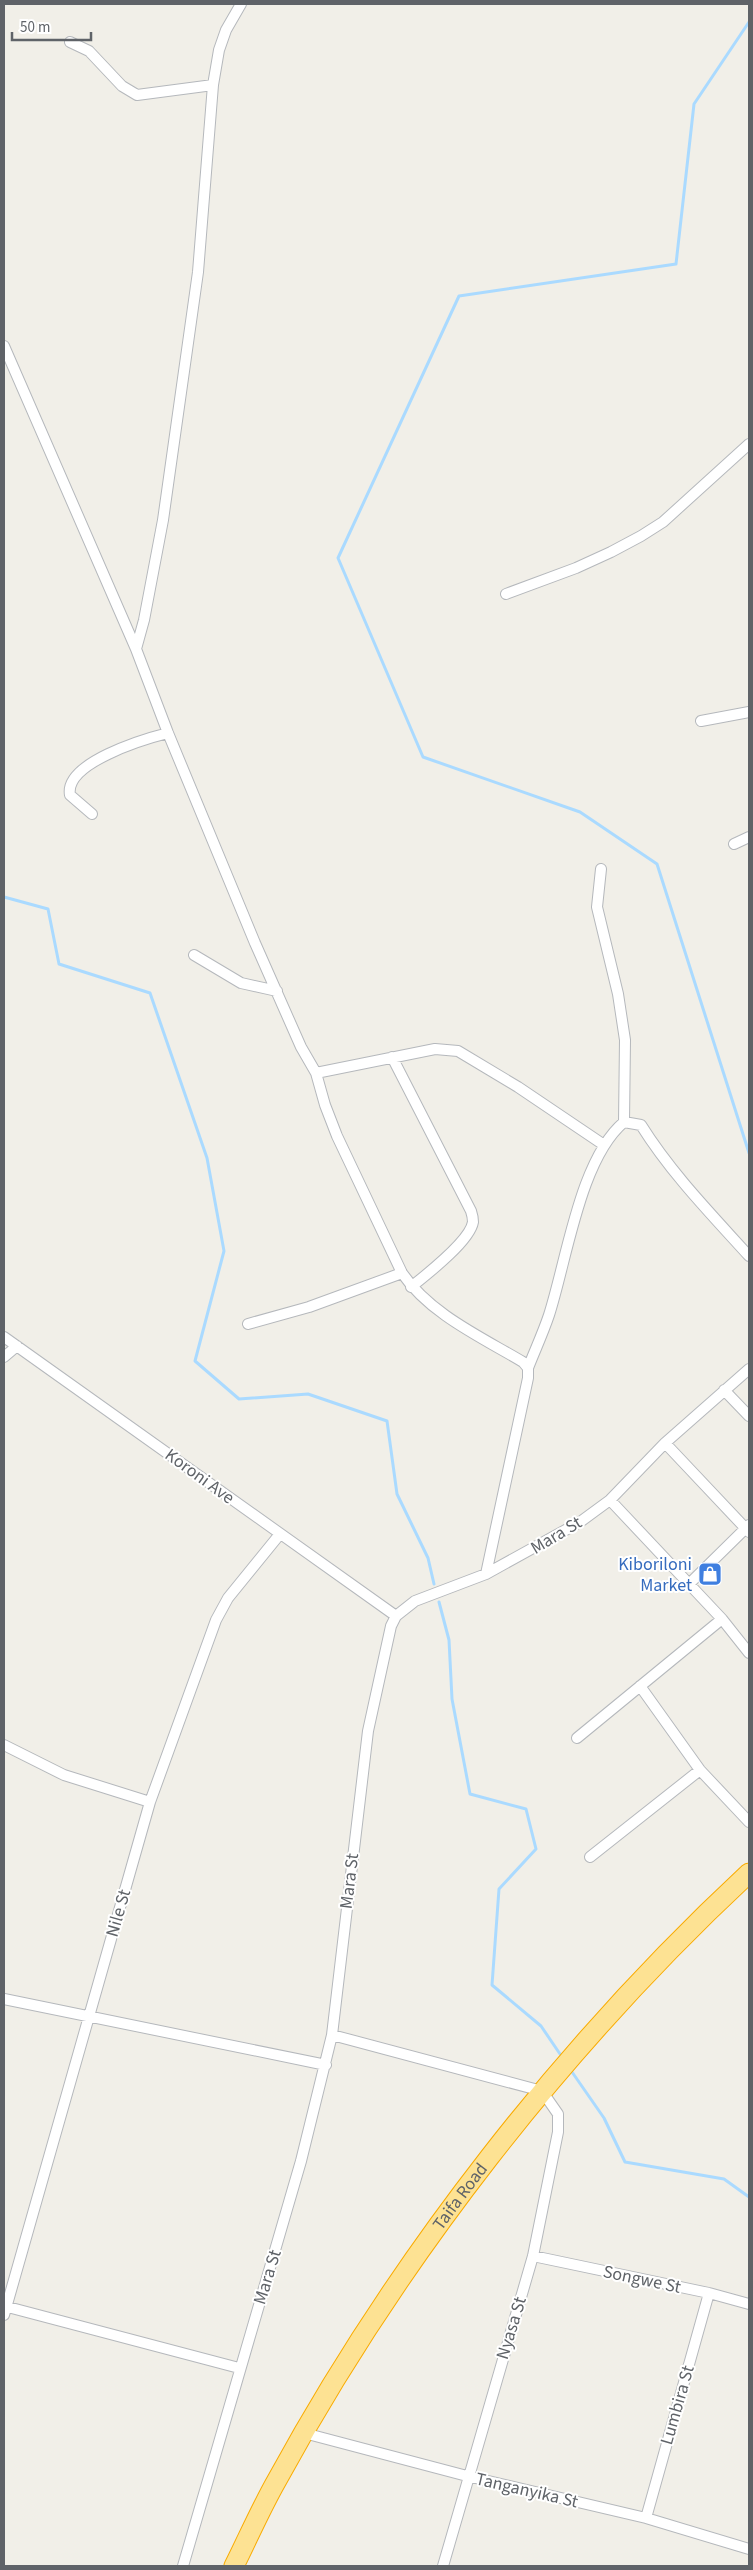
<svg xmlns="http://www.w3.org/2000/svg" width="753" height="2570" viewBox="0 0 753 2570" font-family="'Source Sans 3',sans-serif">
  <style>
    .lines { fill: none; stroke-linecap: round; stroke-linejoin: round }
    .stream { stroke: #aadaff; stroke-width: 3 }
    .street-casing { stroke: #b5b8bc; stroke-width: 12 }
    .highway-casing { stroke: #f9ab00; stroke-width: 21 }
    .street { stroke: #fff; stroke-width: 10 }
    .highway { stroke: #fde293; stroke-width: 19 }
    .labels { text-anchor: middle; stroke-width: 4; stroke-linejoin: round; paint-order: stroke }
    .street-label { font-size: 18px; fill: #5f6368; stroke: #fff }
    .shop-label { font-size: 18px; fill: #366cbe; stroke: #fff; text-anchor: end }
  </style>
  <rect width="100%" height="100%" fill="#f1efe8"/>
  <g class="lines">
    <path class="stream" d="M749,22l-55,82 -18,160 -217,32 -121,262 85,199 157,55 77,52 92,289
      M4,897l44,12 11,55 91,29 57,165 17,93 -29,110 44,38 69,-5 79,27 10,73 31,64 6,26
      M439,1602l10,38 3,59 18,95 56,15 10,40 -37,40 -7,96 49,41 19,28
      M572,2072l32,46 21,44 99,17 25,18"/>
    <g class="street-casing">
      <path id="street" d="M70,42l19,9 33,35 15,9 76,-10
        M4,346l132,303 32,84 87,210 46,104 15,26 9,32 12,31 65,137c28,41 79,64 121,89l5,6v10l-42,196
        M506,594l70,-26 35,-16 30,-16 22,-14 86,-78
        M136,649l8,-29 19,-100 35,-248 15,-187 6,-35 7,-20 15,-26
        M701,721l48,-9
        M92,814l-22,-19c-6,-32 74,-56 98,-62
        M734,844l15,-7
        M601,869l-4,38 21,87 7,46 -1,82
        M194,955l47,28 36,8
        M392,1057l79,154c1,3 2,7 2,11 -3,19 -47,53 -62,65
        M316,1073l119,-24 23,2 60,36 86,58
        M248,1324l61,-17 93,-34
        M4,1337l392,279
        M4,1357l13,-11
        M528,1368c7,-18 15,-35 21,-53 18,-56 31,-156 75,-193l17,3c30,48 70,89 108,131
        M724,1390l25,26
        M665,1443l84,89
        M610,1500l112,119 27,34
        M689,1584l60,-59
        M640,1686l60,84 49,52
        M577,1738l145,-119
        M4,1745l60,30 86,27
        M590,1857l110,-87
        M4,1999l322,66
        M332,2035l210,56 16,23v18l-25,124 -90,310
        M533,2256l176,37 40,11
        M4,2306l235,62
        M4,2315l146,-513 66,-182 12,-22 52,-64
        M304,2433l163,43 179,42 103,31
        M646,2518l63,-225
        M183,2566l118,-405 31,-126 36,-304 23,-105 5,-10 19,-15 71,-27 94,-52 30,-22 55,-57 84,-74"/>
    </g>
    <g class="highway-casing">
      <g id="highway">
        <path id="s1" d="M234,2566c14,-28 27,-58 43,-86 121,-222 287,-435 472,-607"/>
      </g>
    </g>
    <use href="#street" class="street"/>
    <use href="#highway" class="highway"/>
  </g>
  <defs>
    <g id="shop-square" transform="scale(1.25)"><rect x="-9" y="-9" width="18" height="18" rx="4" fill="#3f7fe0" stroke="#fff"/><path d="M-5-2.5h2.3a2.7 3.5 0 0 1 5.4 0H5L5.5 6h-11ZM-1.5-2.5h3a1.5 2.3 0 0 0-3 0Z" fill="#fff"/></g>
  </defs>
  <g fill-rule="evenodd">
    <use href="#shop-square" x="710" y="1574"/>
  </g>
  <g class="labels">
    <g class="street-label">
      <text transform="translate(200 1476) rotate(36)" y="6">Koroni Ave</text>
      <text transform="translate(556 1535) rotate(-31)" y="6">Mara St</text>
      <text transform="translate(349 1881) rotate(-83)" y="6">Mara St</text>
      <text transform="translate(118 1913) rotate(-74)" y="6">Nile St</text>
      <text dy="6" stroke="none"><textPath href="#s1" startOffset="434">Taifa Road</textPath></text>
      <text transform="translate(267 2277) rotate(-73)" y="6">Mara St</text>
      <text transform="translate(642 2279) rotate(12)" y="6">Songwe St</text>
      <text transform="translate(511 2328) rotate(-73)" y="6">Nyasa St</text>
      <text transform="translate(677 2405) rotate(-74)" y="6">Lumbira St</text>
      <text transform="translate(527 2490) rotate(13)" y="6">Tanganyika St</text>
    </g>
    <g class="shop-label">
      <text x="692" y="1570">Kiboriloni<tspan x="692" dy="21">Market</tspan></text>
    </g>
  </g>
  <rect width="753" height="2570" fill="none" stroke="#5f6368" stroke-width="10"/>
  <path d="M12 32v8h79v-8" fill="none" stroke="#5f6368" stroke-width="2.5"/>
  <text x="20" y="32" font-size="15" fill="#5f6368" stroke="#ffffff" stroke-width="4" paint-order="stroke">50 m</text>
</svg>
